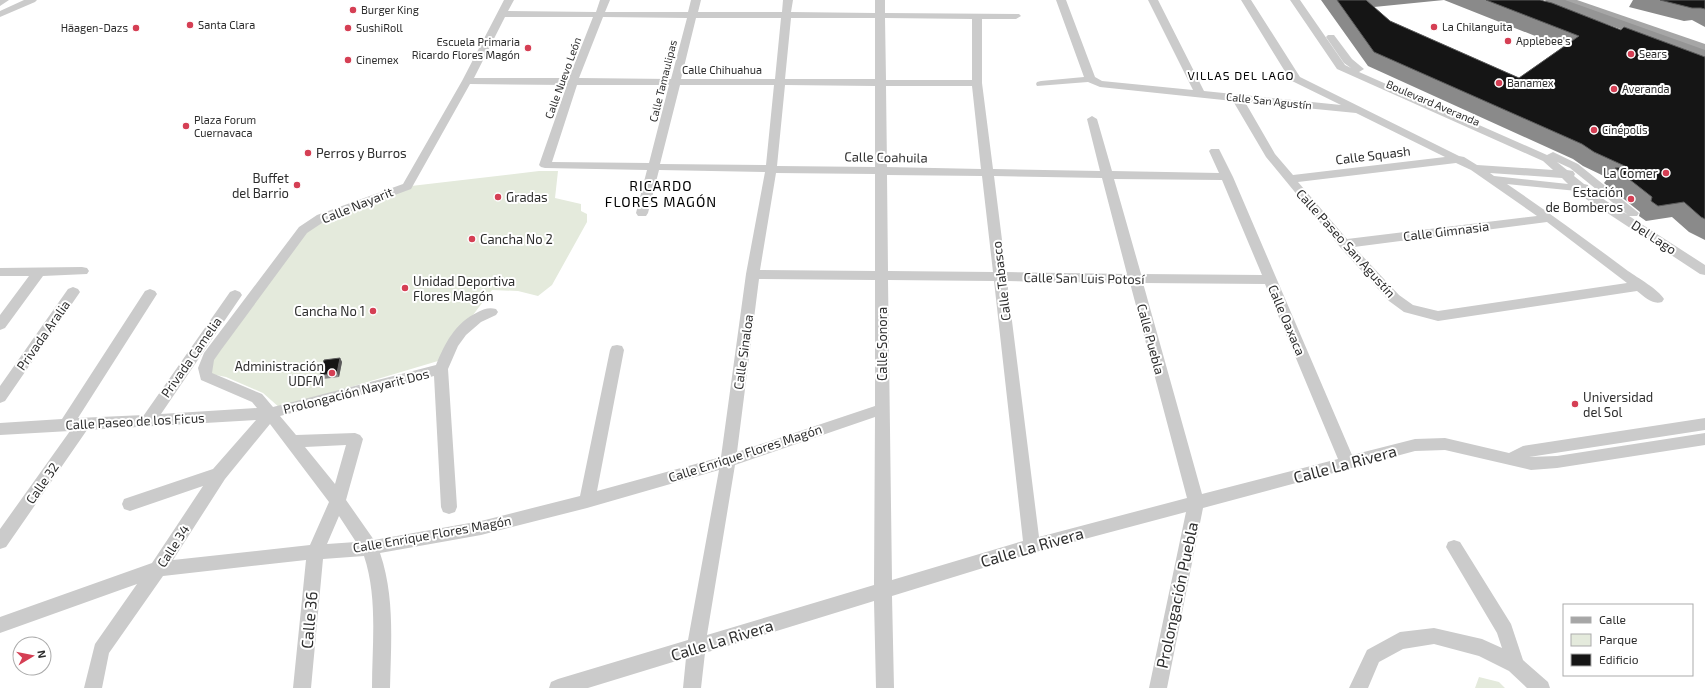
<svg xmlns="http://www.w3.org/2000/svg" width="1705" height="688" viewBox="0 0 1705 688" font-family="'Exo 2',sans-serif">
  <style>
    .green { fill: #e4eadc }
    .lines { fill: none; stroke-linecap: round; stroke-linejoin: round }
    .minor { fill: #cbcbcb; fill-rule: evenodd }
    .major { fill: #a6a6a6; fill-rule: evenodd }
    .highway { fill: #959595; fill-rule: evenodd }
    .wall { fill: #8a8a8a; fill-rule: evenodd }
    .shaded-wall { fill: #5b5b5b }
    .building { fill: #151515; stroke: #5b5b5b }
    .poi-dot { fill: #d53f54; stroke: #fff; stroke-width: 1.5 }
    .labels { text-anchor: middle; stroke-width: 4; stroke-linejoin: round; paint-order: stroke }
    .far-poi-label { font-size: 11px; fill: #2e2e2e; stroke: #fff; text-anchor: start }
    .far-street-label { font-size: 11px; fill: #2e2e2e; stroke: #fff }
    .far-neighbourhood-label { font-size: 12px; letter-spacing: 1px; fill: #000; stroke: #fff }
    .poi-label { font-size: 13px; fill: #2e2e2e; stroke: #fff; text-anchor: start }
    .street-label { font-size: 13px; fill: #2e2e2e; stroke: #fff }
    .neighbourhood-label { font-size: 14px; letter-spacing: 1px; fill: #000; stroke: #fff }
    .near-street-label { font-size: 16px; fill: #2e2e2e; stroke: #fff }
  </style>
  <rect width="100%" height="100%" fill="#fff"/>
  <path class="green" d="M539,171h19l-3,27 26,6v7l6,3v8l-35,63 -14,11 -20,-5 -26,-1 -54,71 -158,47 -17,-15 -37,-16 -15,-3 -2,-15 98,-129 13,-9 91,-35z
    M1479,677l20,5 6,6h-30z"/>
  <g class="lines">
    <path class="minor" d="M0,0h9l-9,6z
      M24,0h13l-2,2 -35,15v-6z
      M504,0h10l-6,11 88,1 4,-12h10l-5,12h83l3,-12h10l-3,12h84l1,-12h10l-2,12 84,1v-13h10v13l134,1 2,2 -5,3h-34v64l11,86 107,2 -13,-52 5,-3 5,3 15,52 107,2 -10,-22 2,-2h8l14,28 119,278 63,-16 30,-1 64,15 14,-7 182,-28v12l-176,27 28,-1 148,-23v12l-148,23 -26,2 -86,-20 -30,1 -212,57 -36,180h-18l37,-176 -154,41 -140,43 2,92h-18l-2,-87 -169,52 -4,35h-18l3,-30 -98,30h-39l2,-6 7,-3 130,-39 31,-170 -132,38 -106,27 -101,18c15,44 11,90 10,135h-18c0,-44 6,-90 -8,-132l-41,3 -12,129h-18l13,-128 -143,16 -54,77 -7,35h-18l11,-44 42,-60 -137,49v-16l152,-54 51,-77 -73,25 -6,-2 -2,-5 2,-5 89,-30 43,-49 -169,10 -81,117 -6,2v-20l70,-98 -70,4v-12l62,-4 83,-128 5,-2 5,2 2,3 -79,124 66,-3 86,-123 5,-2 5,2 2,3 -2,3 -79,116 96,-6 -5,-6 -51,-22 -3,-12 6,-15 95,-126 18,-12 86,-31 59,-103zM505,17h88l-24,61h-95zM603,17l84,1 -16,61 -92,-1zM696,18h85l-6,61h-94zM791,18h84v61h-90zM885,18l87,1v61h-86zM470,84l97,1 -28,80 2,2 4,1 102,2 -11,43 2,3h8l2,-3 11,-43 106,2 -19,102 -25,183 -124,34 27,-141 -2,-4 -5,-1 -5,1 -2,4 -30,146 -99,25 -107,19 -28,-40 17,-61 -3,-4 -5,-2 -59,2 -16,-19 154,-40 7,131 2,5 6,2 6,-2 2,-5 -9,-138 10,-23 8,-11 15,-13 15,-7 2,-3 -2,-3c-7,-2 -12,0 -18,3 -23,11 -33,31 -42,53l-163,42 -11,-13 -50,-21 2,-13 7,-10 86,-117 18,-12 86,-32zM577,85h92l-20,78 -97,-1zM680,85h94l-8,80 -106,-1zM785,85l90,1v81l-98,-1zM886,86h86l9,83 -94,-2zM776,173l99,1v97l-115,-1zM887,175l95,1 11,96 -105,-1zM994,176l108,2 25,96 -121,-2zM1114,179l108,1 40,95 -121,-1zM759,279l116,1v126l-138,46zM888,280l106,1 29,260 -131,39zM1007,281l123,2 57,215 -148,39zM1143,283l122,1 73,175 -136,35zM875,417l-1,168 -167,50 28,-170zM270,424l59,78 -19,43 -137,15 52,-81zM346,445l-11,39 -30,-37zM339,516l17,26 -29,2z
      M1056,0h10l29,77 7,4 91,9 -45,-90h10l46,91 137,14 -49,-24 -3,-3 -48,-78h10l49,77 159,79 5,1 13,8 76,5 -10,-9 -206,-92 -47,-69h10l45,65 6,3 -7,-5 -18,-26 2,-2h6l18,24 12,10 -5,3 188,83 6,-3 25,12 61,49 -2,3h-8l76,49v10l-5,-1 -114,-75 -9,-8 -70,-7c41,28 81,57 121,87 10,7 30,18 36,28l-2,3c-10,3 -17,-5 -25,-11l-199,30 -34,-9 -15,-11 -49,-54 -74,-90 -33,-56 -133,-14 -12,-5 -51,4 -1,-2 1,-2 4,-1 43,-4zM1245,102l111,11 89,44 -152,18 -18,-21zM1557,162l13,6 58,47 -34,-22 -5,-4 -1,-4 -4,-1 -10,-8 1,-2 -2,-3 -6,-1zM1456,163l15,7 66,46 -190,23 -49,-57zM1490,173l72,5 6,6 -74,-8zM1547,222l80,61 -189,28 -25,-6 -14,-10 -45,-48z
      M82,267l5,1 2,3 -2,3 -44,2 -38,52 -5,2v-15l29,-39h-29v-8z
      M73,287l5,2 2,3 -2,3 -73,106 -5,2v-17l68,-97z
      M1454,540l6,2 51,82 12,36 25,22 2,6h-23l-18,-17 -30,-15 -45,-12 -31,5 -24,13 -11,26h-19l18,-38 33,-18 34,-4 48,11 20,9 -5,-15 -51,-86 2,-5z"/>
    <path class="major" d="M1559,0h18l128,44v8l-144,-49z"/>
    <path class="highway" d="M1545,0h20l140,50v9l-158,-56z"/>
  </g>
  <path class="wall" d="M1321,0h219l81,30 84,27v183l-16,-8 -17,-15 -26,4 -7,-5 1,-4 -36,-29 4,-5 -25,-12 -10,-7 -205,-93zM1444,0l119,47 -44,31 -129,-57 -16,-14z
    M1633,0h72v27l-13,-7 -8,1 -55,-14z
    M340,358l2,4 -3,15 -16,2 -3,-4z"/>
  <path class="shaded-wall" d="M340,358l2,4 -3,15 -2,-4z"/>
  <path class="building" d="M1337,0h29l24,21 129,57 60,-42 -93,-36h54l12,3 69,27 3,-3 81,30v162l-4,-2 -17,-15 -26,4 -7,-5 1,-4 -37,-29 12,-1 -33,-15 -12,-8 -208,-92z
    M1660,0h45v9l-4,-1h-9z
    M340,358l-3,15 -17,2 4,-15z"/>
  <g class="poi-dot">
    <circle cx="353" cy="10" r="4"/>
    <circle cx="190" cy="25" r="4"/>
    <circle cx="1434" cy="27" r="4"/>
    <circle cx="136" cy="28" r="4"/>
    <circle cx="348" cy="28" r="4"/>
    <circle cx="1508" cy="41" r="4"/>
    <circle cx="528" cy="48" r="4"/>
    <circle cx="1631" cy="54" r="4"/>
    <circle cx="348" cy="60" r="4"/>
    <circle cx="1499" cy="83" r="4"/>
    <circle cx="1614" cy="89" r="4"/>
    <circle cx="186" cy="126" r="4"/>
    <circle cx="1594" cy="130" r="4"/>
    <circle cx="308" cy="153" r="4"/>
    <circle cx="1666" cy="173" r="4"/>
    <circle cx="297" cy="185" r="4"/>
    <circle cx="498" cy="197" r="4"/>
    <circle cx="1631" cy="199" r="4"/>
    <circle cx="472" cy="239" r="4"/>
    <circle cx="405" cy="288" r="4"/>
    <circle cx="373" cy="311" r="4"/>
    <circle cx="332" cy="373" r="4"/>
    <circle cx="1575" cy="404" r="4"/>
  </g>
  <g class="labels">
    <g class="far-poi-label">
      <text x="361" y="14">Burger King</text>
      <text x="198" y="29">Santa Clara</text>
      <text x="1442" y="31">La Chilanguita</text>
      <text x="128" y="32" text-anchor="end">Häagen-Dazs</text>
      <text x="356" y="32">SushiRoll</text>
      <text x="1516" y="45">Applebee's</text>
      <text x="520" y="46" text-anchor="end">Escuela Primaria<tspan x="520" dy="13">Ricardo Flores Magón</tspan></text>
      <text x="1639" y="58">Sears</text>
      <text x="356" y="64">Cinemex</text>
      <text x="1507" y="87">Banamex</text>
      <text x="1622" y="93">Averanda</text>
      <text x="194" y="124">Plaza Forum<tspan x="194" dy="13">Cuernavaca</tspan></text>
      <text x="1602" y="134">Cinépolis</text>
    </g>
    <g class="far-street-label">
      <text x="722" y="74">Calle Chihuahua</text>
      <text transform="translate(563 78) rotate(-70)" y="4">Calle Nuevo León</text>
      <text transform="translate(663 81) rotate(-76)" y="4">Calle Tamaulipas</text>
      <text transform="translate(1269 101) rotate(6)" y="4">Calle San Agustín</text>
      <text transform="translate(1433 103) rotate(23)" y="4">Boulevard Averanda</text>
    </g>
    <g class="far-neighbourhood-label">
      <text x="1241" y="80">VILLAS DEL LAGO</text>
    </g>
    <g class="poi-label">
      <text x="316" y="158">Perros y Burros</text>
      <text x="1658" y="178" text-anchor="end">La Comer</text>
      <text x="289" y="183" text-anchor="end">Buffet<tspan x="289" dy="15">del Barrio</tspan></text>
      <text x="1623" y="197" text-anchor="end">Estación<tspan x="1623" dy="15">de Bomberos</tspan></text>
      <text x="506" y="202">Gradas</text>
      <text x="480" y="244">Cancha No 2</text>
      <text x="413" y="286">Unidad Deportiva<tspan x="413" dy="15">Flores Magón</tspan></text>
      <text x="365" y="316" text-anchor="end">Cancha No 1</text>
      <text x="324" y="371" text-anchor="end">Administración<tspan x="324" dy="15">UDFM</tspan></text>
      <text x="1583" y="402">Universidad<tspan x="1583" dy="15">del Sol</tspan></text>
    </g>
    <g class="street-label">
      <text transform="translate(1373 155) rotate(-7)" y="5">Calle Squash</text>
      <text transform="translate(886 157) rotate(1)" y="5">Calle Coahuila</text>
      <text transform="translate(357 205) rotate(-22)" y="5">Calle Nayarit</text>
      <text transform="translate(1446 231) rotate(-7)" y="5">Calle Gimnasia</text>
      <text transform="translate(1654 237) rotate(33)" y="5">Del Lago</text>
      <text transform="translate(1346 243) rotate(48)" y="5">Calle Paseo San Agustín</text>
      <text transform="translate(1084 278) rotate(1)" y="5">Calle San Luis Potosí</text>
      <text transform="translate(1001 281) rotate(-97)" y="5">Calle Tabasco</text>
      <text transform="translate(1287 320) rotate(67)" y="5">Calle Oaxaca</text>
      <text transform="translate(43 335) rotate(-55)" y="5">Privada Aralia</text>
      <text transform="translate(1151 339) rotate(75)" y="5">Calle Puebla</text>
      <text transform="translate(882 344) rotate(-90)" y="5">Calle Sonora</text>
      <text transform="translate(743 352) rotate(-82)" y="5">Calle Sinaloa</text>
      <text transform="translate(191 357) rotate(-55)" y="5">Privada Camelia</text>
      <text transform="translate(356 391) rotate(-14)" y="5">Prolongación Nayarit Dos</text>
      <text transform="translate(135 421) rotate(-3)" y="5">Calle Paseo de los Ficus</text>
      <text transform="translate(745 453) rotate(-18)" y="5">Calle Enrique Flores Magón</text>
      <text transform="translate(42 483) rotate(-55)" y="5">Calle 32</text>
      <text transform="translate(432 534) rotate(-10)" y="5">Calle Enrique Flores Magón</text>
      <text transform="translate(173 546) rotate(-57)" y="5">Calle 34</text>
    </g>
    <g class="neighbourhood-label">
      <text x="661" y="191">RICARDO<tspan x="661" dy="16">FLORES MAGÓN</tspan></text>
    </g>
    <g class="near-street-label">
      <text transform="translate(1345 464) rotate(-15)" y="6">Calle La Rivera</text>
      <text transform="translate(1032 547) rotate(-16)" y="6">Calle La Rivera</text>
      <text transform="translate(1177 595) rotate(-78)" y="6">Prolongación Puebla</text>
      <text transform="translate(309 620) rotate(-85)" y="6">Calle 36</text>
      <text transform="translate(722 640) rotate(-17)" y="6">Calle La Rivera</text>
    </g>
  </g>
  <rect x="1563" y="604" width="130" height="72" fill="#ffffff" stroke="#ababab"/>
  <rect x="1571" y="617" width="20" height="6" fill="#a6a6a6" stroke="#ababab"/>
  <text x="1599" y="624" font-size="12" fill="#2e2e2e">Calle</text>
  <rect x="1571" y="634" width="20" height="12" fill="#e4eadc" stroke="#ababab"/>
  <text x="1599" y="644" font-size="12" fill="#2e2e2e">Parque</text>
  <rect x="1571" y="654" width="20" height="12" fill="#151515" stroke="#ababab"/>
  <text x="1599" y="664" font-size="12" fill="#2e2e2e">Edificio</text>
  <g transform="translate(32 656) rotate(80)"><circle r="19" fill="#ffffff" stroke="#ababab"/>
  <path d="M0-3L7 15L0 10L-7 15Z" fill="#d53f54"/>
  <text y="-6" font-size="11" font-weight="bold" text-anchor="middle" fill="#2e2e2e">N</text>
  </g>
</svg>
